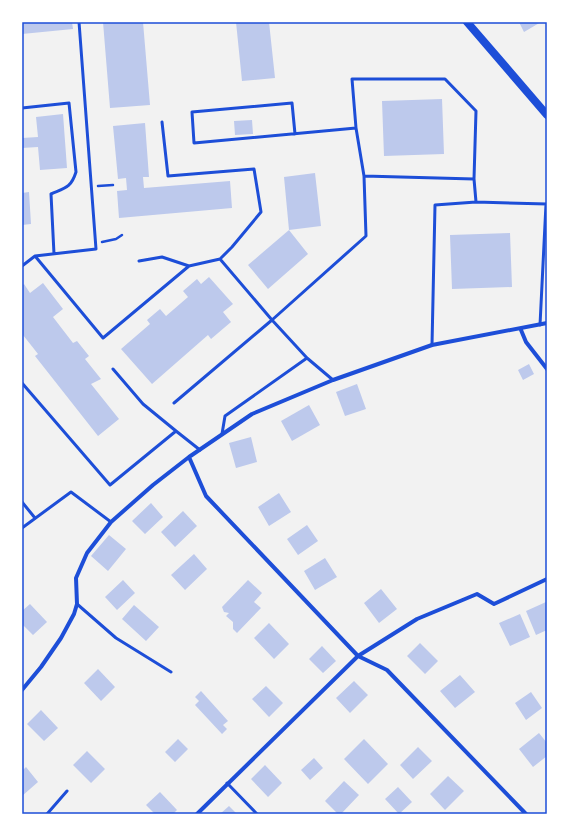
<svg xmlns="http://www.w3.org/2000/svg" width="569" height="836" viewBox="0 0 569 836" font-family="'Roboto Condensed',sans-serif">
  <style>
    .building { fill: #bdc9ec }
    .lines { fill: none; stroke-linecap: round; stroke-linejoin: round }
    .path { stroke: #1d4ed8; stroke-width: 2.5 }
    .service { stroke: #1d4ed8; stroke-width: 3 }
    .minor { stroke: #1d4ed8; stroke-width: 4 }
    .secondary { stroke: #1d4ed8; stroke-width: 8 }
    .neatline { fill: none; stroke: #1d4ed8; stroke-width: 1.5 }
  </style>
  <rect width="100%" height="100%" fill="#f2f2f2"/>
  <path class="building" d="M22,22h50l1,7 -51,5z
    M103,22h40l7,83 -40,3z
    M236,22h33l6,56 -33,3z
    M519,22h22l-17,10z
    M442,99l2,55 -60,2 -2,-55z
    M63,114l4,54 -27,2 -2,-23 -16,1v-10l16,-1 -2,-20z
    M252,120l1,14 -18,1 -1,-14z
    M145,123l4,54h-6l1,11 86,-7 2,27 -113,10 -2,-27 10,-1 -1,-12 -8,1 -5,-53z
    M315,173l6,53 -32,4 -5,-53z
    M29,192l2,32 -9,1v-32z
    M289,230l19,24 -40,35 -20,-24z
    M510,233l2,54 -60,2 -2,-54z
    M209,277l24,27 -10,8 8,10 -20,17 -3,-4 -56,49 -31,-35 29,-25 -3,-4 13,-11 6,7 22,-19 -5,-6 14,-12 4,5z
    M43,283l20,26 -10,8 20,26 4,-2 12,15 -4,3 16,20 -10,5 28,35 -21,17 -63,-80 3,-2 -15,-19 -1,2v-51l2,-2 6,9z
    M529,364l5,10 -11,6 -5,-10z
    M357,384l9,25 -21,7 -9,-24z
    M309,405l11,20 -28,16 -11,-20z
    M251,437l6,25 -21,6 -7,-25z
    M279,493l12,19 -22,14 -11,-19z
    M151,503l12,14 -18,17 -13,-13z
    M183,511l14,15 -22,21 -14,-15z
    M307,525l11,16 -20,14 -11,-16z
    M109,535l17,14 -18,22 -17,-15z
    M194,554l13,15 -22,21 -14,-15z
    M325,558l12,19 -22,13 -11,-19z
    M123,580l12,13 -18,17 -12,-13z
    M248,580l14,13 -8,9 7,6 -24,25 -4,-4v-7l-7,-6 3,-3 -5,-1 -2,-5z
    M381,589l16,20 -18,14 -15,-20z
    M546,602l1,28 -11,5 -10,-24z
    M30,604l17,18 -14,13 -11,-11v-13z
    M134,605l25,22 -13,14 -24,-22z
    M520,614l10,23 -20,9 -11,-23z
    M269,623l20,21 -15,15 -20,-21z
    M420,643l18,18 -13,13 -18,-18z
    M322,646l14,15 -13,12 -14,-14z
    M98,669l17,18 -14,14 -17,-18z
    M460,675l15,17 -20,16 -15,-17z
    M354,681l14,14 -18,18 -14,-15z
    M266,686l17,17 -14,14 -17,-18z
    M201,691l27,30 -5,4 4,4 -5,5 -27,-29 4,-4 -4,-4z
    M531,692l11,16 -16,12 -11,-17z
    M41,710l17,18 -14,13 -17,-17z
    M539,733l8,10v13l-14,11 -14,-18z
    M178,739l10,10 -13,13 -10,-10z
    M364,739l24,25 -20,20 -24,-25z
    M418,747l14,14 -19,18 -13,-14z
    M87,751l18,18 -14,14 -18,-18z
    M314,758l9,10 -13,12 -9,-10z
    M265,765l17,18 -14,14 -17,-18z
    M26,767l12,15 -16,14v-25z
    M448,776l16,15 -19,19 -15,-16z
    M344,781l15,14 -18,19h-3l-13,-13z
    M398,787l14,15 -13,12 -14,-15z
    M160,792l17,18 -4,4h-18l-9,-9z
    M229,806l8,8h-17z"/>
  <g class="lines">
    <path class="path" d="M98,186l15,-1
      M102,242l14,-3 6,-4"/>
    <path class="service" d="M22,108l47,-5 7,69c-5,16 -11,16 -25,22l3,60
      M162,122l6,54 86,-7 7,43 -29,35 -12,12 52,61 94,-84 -2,-60 -8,-48 -4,-49h93l31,32 -2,68 2,23
      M295,134l-3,-31 -100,9 2,31 162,-15
      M364,176l110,3
      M35,256l68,82 86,-72 31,-7
      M139,261l23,-4 27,9
      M22,266l13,-10 61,-7 -17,-227
      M540,325l6,-121
      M432,345l3,-140 41,-3 71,2
      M22,383l88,102 66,-54 -33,-27 -30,-35
      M174,403l98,-83 35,38 26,22
      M176,431l24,19
      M222,434l3,-18 82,-58
      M22,502l13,16
      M22,528l49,-36 40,30
      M77,604l39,34 55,34
      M227,783l30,31
      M47,814l20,-23"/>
    <path class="minor" d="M521,330l5,12 21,27
      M189,457l17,39 152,160 29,14 139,144
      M22,690l19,-23 20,-29 13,-24 3,-10 -1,-26 11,-25 24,-31 42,-37 36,-28 63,-43 81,-34 99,-35 115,-22
      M197,814l161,-158 59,-37 60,-25 17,10 53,-25"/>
    <path class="secondary" d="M467,22l80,93"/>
  </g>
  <rect width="569" height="836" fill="none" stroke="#ffffff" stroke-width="46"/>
  <rect x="23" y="23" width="523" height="790" class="neatline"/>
</svg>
